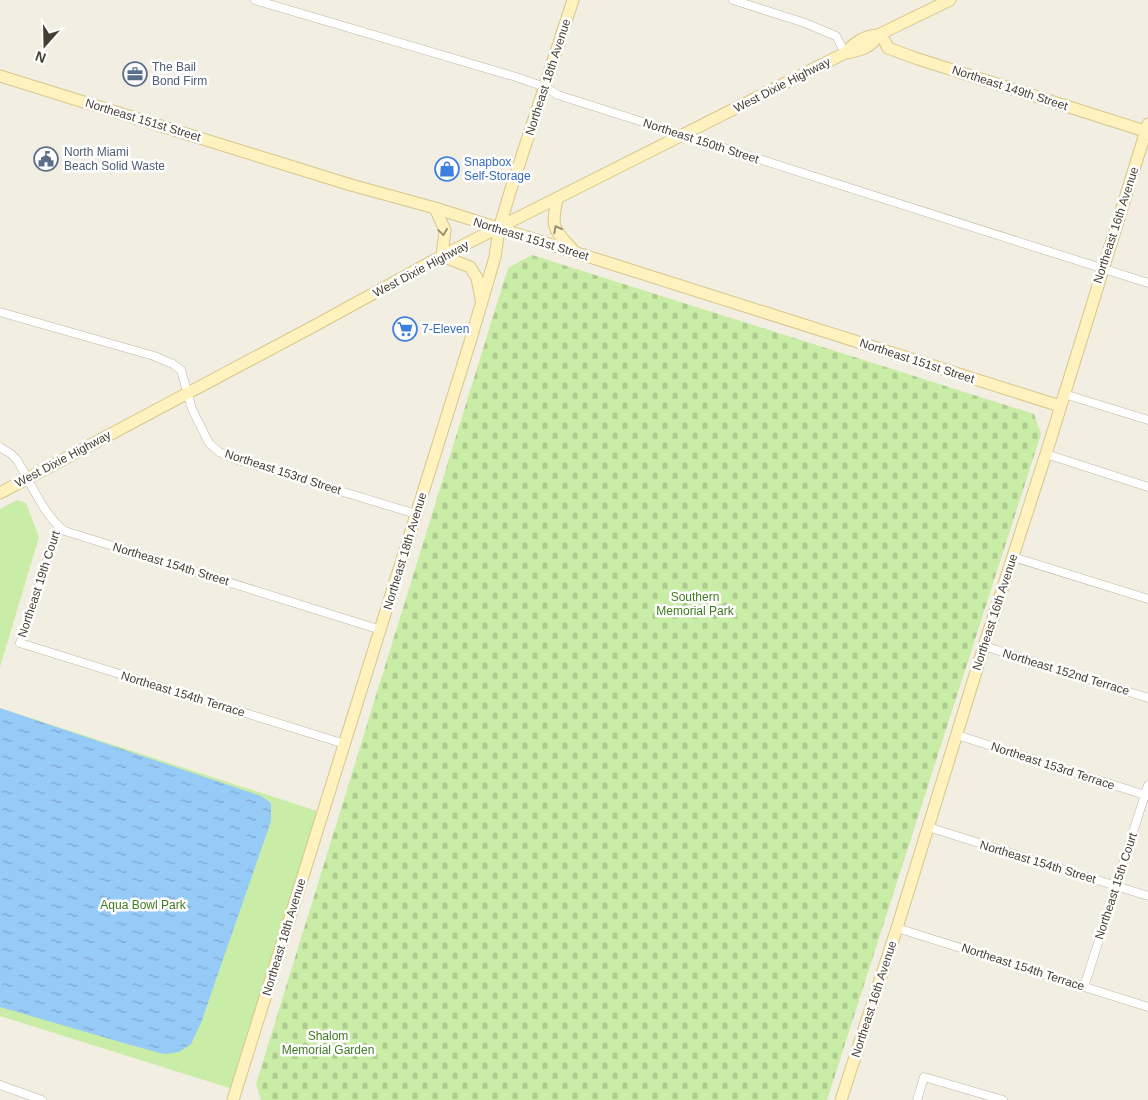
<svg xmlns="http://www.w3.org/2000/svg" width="1148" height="1100" viewBox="0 0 1148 1100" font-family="Arial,sans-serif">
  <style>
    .cemetery { fill: url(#cemetery-stones) }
    .park { fill: #c9eca6 }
    .water { fill: url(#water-ripples) }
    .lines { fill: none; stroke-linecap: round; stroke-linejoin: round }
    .street-casing { stroke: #bfb7a4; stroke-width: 9 }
    .secondary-casing { stroke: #d7c78c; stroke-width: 13 }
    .street { stroke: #fff; stroke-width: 8 }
    .secondary { stroke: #fff2bf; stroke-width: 11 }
    .oneway { stroke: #998f71 }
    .labels { text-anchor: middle; stroke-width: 5; stroke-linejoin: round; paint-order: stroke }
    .service-label { font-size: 12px; fill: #4e5e75; stroke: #fff; text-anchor: start }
    .street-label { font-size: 12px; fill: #453e32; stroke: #fff }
    .shop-label { font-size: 12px; fill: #366cbe; stroke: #fff; text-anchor: start }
    .park-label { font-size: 12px; fill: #3f7b20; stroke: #fff }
  </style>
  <defs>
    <pattern id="cemetery-stones" width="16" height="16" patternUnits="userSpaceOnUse" patternTransform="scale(1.25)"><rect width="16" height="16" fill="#c9eca6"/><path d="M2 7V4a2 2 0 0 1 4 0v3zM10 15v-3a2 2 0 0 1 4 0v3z" fill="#aecb8f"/></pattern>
    <pattern id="water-ripples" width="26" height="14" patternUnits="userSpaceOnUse" patternTransform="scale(1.25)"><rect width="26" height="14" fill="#97cbf7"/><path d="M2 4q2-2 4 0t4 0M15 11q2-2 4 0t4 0" fill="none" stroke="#7da6c9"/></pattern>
  </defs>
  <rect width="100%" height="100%" fill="#f3eee2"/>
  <path class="cemetery" d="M532,255l502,159 7,20 -214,666h-566l-5,-16 252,-816z"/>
  <path class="park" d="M17,500l9,3 13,34 -39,130v-158z
    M0,708l323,105 -87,277 -236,-74z"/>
  <path class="water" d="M0,708l261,88 10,7v18l-70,202 -10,21 -12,8 -15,2 -30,-8 -134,-39z"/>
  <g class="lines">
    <g class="street-casing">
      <path id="street" d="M255,0l261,77 29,10 13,8 590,188
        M733,0l72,23 31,13 9,17
        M0,312l154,44 19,8 8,6 11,39 17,34 10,9 19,8 178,54
        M1064,394l84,26
        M0,447l11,7 6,6c13,21 28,58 48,71l316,99
        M1046,454l102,33
        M58,526l-38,117 325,101
        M1013,557l135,42
        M984,646l164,52
        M957,735l191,61
        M928,827l220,69
        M897,928l251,79
        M1084,987l64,-202
        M0,1085l42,15
        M917,1100l7,-23 79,23"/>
    </g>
    <g class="secondary-casing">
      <path id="secondary" d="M881,34l7,14 27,10 233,74
        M846,53c7,-10 20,-18 32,-18l72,-35
        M0,76l351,109 84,23 625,198
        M557,200c-7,30 -2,30 18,52
        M435,208l10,22 -3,26
        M442,256l28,11 7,11 4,21
        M0,493l314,-167 128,-70 403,-203c13,-2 27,-5 33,-18
        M233,1100l237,-758 25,-85 4,-28 11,-37 63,-192
        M841,1100l56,-172 87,-282 62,-192 102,-330"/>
    </g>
    <use href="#street" class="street"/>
    <use href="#secondary" class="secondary"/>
  </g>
  <defs><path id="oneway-chevron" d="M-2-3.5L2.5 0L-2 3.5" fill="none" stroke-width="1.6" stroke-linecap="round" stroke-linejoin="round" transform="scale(1.25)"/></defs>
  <g class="oneway">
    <use href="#oneway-chevron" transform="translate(557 229) rotate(-118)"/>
    <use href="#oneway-chevron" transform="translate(443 232) rotate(82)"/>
  </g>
  <defs>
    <g id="office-ring" transform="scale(1.25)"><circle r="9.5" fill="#fff" stroke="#5c6f8a" stroke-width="1.5"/><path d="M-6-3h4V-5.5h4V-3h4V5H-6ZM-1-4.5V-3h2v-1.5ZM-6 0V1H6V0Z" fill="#5c6f8a"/></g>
    <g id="civic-ring" transform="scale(1.25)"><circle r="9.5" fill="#fff" stroke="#5c6f8a" stroke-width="1.5"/><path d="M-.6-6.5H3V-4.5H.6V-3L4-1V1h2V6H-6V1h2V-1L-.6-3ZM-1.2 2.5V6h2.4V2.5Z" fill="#5c6f8a"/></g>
    <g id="shop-ring" transform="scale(1.25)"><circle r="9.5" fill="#fff" stroke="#3f7fe0" stroke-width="1.5"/><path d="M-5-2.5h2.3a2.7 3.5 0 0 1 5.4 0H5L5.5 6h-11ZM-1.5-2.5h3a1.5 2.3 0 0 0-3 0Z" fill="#3f7fe0"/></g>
    <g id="supermarket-ring" transform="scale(1.25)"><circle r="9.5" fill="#fff" stroke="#3f7fe0" stroke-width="1.5"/><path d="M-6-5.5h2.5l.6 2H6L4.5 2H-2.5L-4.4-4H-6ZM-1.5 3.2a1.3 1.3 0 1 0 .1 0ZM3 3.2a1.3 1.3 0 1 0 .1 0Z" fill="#3f7fe0"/></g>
  </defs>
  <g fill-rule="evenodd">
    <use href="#office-ring" x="135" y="74"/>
    <use href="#civic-ring" x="46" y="159"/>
    <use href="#shop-ring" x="447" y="169"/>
    <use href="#supermarket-ring" x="405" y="329"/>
  </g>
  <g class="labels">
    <g class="service-label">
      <text x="152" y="71">The Bail<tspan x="152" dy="14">Bond Firm</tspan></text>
      <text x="64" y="156">North Miami<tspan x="64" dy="14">Beach Solid Waste</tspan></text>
    </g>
    <g class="street-label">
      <text transform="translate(548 77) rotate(-72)" y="4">Northeast 18th Avenue</text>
      <text transform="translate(782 85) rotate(-27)" y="4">West Dixie Highway</text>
      <text transform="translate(1010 88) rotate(18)" y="4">Northeast 149th Street</text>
      <text transform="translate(143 120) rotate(17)" y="4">Northeast 151st Street</text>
      <text transform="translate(701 141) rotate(18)" y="4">Northeast 150th Street</text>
      <text transform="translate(1116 225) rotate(-72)" y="4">Northeast 16th Avenue</text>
      <text transform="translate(531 239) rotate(17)" y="4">Northeast 151st Street</text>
      <text transform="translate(421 269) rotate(-28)" y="4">West Dixie Highway</text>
      <text transform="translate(917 361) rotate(18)" y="4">Northeast 151st Street</text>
      <text transform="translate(63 459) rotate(-28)" y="4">West Dixie Highway</text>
      <text transform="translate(283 472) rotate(18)" y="4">Northeast 153rd Street</text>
      <text transform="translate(405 551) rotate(-73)" y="4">Northeast 18th Avenue</text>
      <text transform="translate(171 564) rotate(17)" y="4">Northeast 154th Street</text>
      <text transform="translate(39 584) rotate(-72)" y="4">Northeast 19th Court</text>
      <text transform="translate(995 612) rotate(-72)" y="4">Northeast 16th Avenue</text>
      <text transform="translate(1066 672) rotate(17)" y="4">Northeast 152nd Terrace</text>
      <text transform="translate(183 694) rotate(17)" y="4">Northeast 154th Terrace</text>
      <text transform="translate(1053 766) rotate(18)" y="4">Northeast 153rd Terrace</text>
      <text transform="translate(1038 862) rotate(17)" y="4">Northeast 154th Street</text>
      <text transform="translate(1116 886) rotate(-72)" y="4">Northeast 15th Court</text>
      <text transform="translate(284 937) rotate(-73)" y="4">Northeast 18th Avenue</text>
      <text transform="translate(1023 967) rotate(18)" y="4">Northeast 154th Terrace</text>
      <text transform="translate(874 999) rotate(-72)" y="4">Northeast 16th Avenue</text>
    </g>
    <g class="shop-label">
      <text x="464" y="166">Snapbox<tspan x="464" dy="14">Self-Storage</tspan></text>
      <text x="422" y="333">7-Eleven</text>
    </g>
    <g class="park-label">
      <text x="695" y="601">Southern<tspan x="695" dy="14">Memorial Park</tspan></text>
      <text x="143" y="909">Aqua Bowl Park</text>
      <text x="328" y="1040">Shalom<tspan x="328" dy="14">Memorial Garden</tspan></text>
    </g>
  </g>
  <g transform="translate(45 45) rotate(200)" stroke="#ffffff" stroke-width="4" paint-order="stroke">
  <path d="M0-4L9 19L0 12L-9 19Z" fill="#453e32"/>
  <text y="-8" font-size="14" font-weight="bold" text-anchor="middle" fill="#453e32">N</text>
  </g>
</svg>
